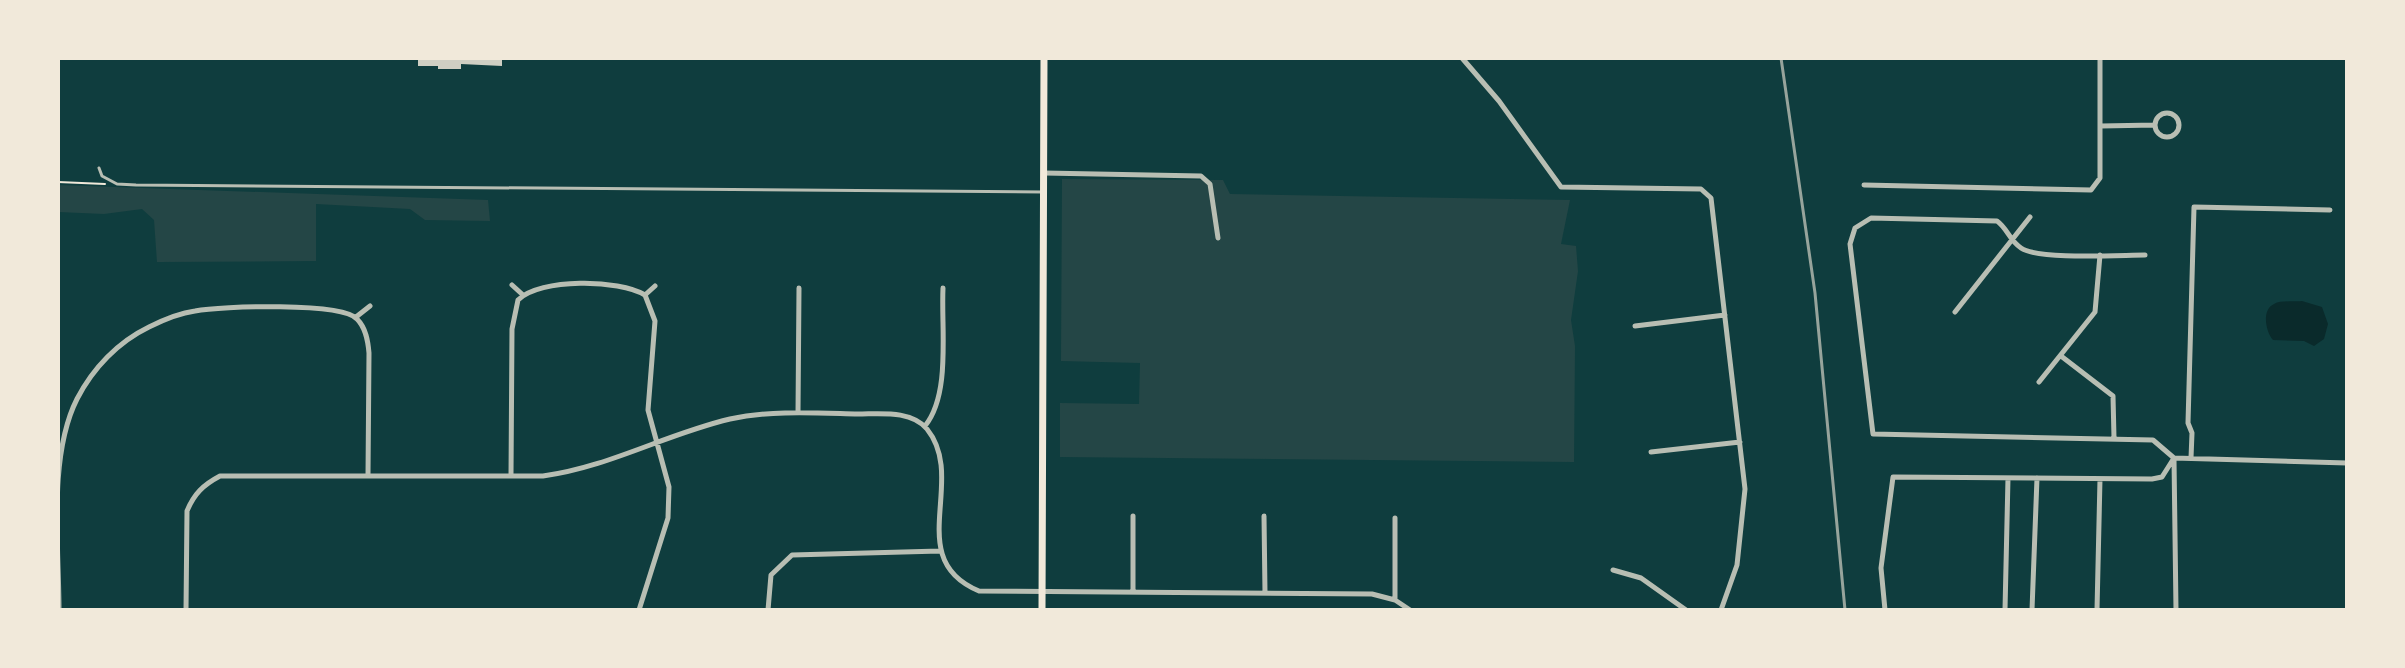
<svg xmlns="http://www.w3.org/2000/svg" width="2405" height="668" viewBox="0 0 2405 668" font-family="Cabin,sans-serif">
  <style>
    .green { fill: #244646 }
    .water { fill: #0a2a2b }
    .building { fill: #cfcfc3 }
    .lines { fill: none; stroke-linecap: round; stroke-linejoin: round }
    .path { stroke: #f1e9da; stroke-width: 2 }
    .service { stroke: #b8beb3; stroke-width: 3 }
    .minor { stroke: #b8beb3; stroke-width: 5 }
    .secondary { stroke: #f1e9da; stroke-width: 7 }
    .rail { stroke: #97a49c; stroke-width: 3 }
  </style>
  <rect width="100%" height="100%" fill="#0f3d3e"/>
  <path class="green" d="M1062,179l161,1 7,14 340,6 -9,44 15,2 2,25 -7,49 4,26 -1,116 -514,-5v-54l79,1 1,-41 -79,-2z
    M58,185l430,15 2,21 -65,-1 -15,-11 -94,-5v57l-159,1 -3,-42 -12,-11 -38,5 -46,-2z"/>
  <path class="water" d="M2302,301l20,6 6,17 -4,15 -10,7 -10,-5 -31,-1c-7,-8 -12,-30 1,-36 7,-4 20,-2 28,-3z"/>
  <path class="building" d="M418,58h84v8l-41,-2v5h-23v-3h-20z"/>
  <g class="lines">
    <path class="path" d="M58,182l47,2"/>
    <path class="service" d="M99,168l3,8 15,8 19,1 908,7"/>
    <path class="minor" d="M1462,58l37,43 62,86 140,2 10,9 34,291 -8,76 -16,45
      M2155 125a12 12 0 1 1 24 0a12 12 0 1 1-24 0Z
      M2101,126l54,-1
      M1044,173l157,3 9,8 8,54
      M1864,185l227,5 9,-12v-120
      M2145,255c-25,0 -107,5 -124,-7 -12,-8 -13,-19 -24,-27l-126,-3 -16,10 -5,16 23,190 280,6 21,18
      M512,285l11,10
      M645,295l10,-9
      M1955,312l75,-95
      M356,317l14,-11
      M1635,326l90,-11
      M2061,356l52,40 1,42
      M2039,382l56,-70 5,-57
      M798,413l1,-125
      M925,426c26,-32 16,-97 18,-138
      M1651,452l89,-10
      M2174,458l173,5
      M2191,458l1,-25 -4,-10 6,-216 136,3
      M2174,459l2,151
      M511,475l1,-146 6,-29c22,-22 101,-21 127,-5l10,26 -7,89 21,77 -1,31 -29,92
      M1133,516v76
      M1264,516l1,77
      M1613,570l28,8 45,32
      M1395,600v-82
      M59,610c0,-63 -11,-154 18,-211 16,-31 41,-57 72,-72 14,-7 31,-14 46,-16 26,-5 147,-9 162,8 9,9 11,22 12,34l-1,122
      M186,610l1,-99c7,-17 16,-26 33,-35h323c66,-9 123,-42 187,-57 42,-9 86,-6 128,-5 23,0 53,-4 69,15 41,51 -25,130 52,162l393,3 23,6 15,10
      M768,610l3,-35 21,-20 148,-4
      M1885,610l-4,-42 12,-91 259,2 10,-2 12,-19
      M2005,610l3,-132
      M2032,610l5,-132
      M2097,610l3,-131"/>
    <path class="secondary" d="M1042,610l2,-552"/>
    <path class="rail" d="M1781,58l34,235 30,317"/>
  </g>
  <rect width="2405" height="668" fill="none" stroke="#f1e9da" stroke-width="120"/>
</svg>
